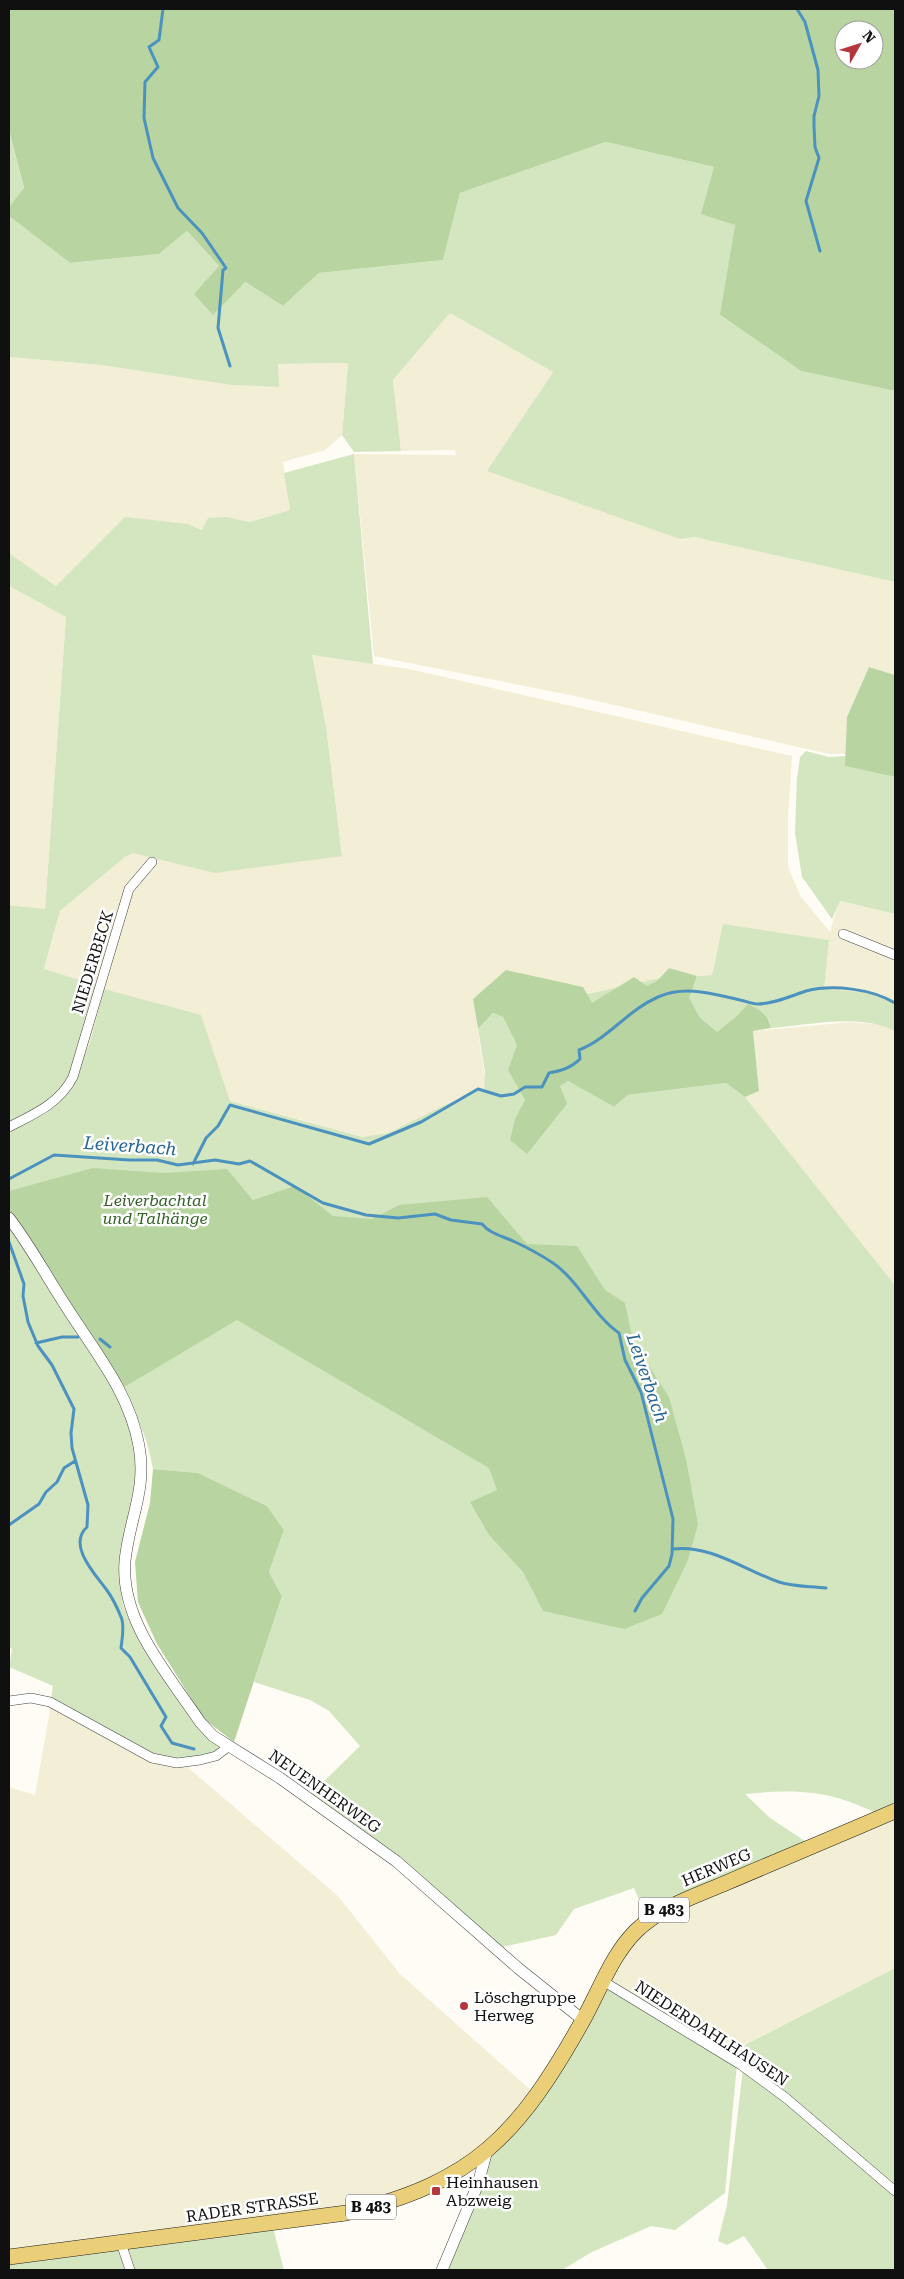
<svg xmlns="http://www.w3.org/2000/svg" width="904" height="2279" viewBox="0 0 904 2279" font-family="'Roboto Serif',serif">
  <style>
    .farmland { fill: #f2efd6 }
    .green { fill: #d4e6c0 }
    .forest { fill: #b8d5a1; fill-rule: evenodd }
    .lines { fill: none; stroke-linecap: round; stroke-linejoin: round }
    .stream { stroke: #4c92bf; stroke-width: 3 }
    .minor-casing { stroke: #434343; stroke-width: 10 }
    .tertiary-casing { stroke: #434343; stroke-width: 12 }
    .primary-casing { stroke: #212121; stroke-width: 16 }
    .minor { stroke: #fff; stroke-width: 9 }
    .tertiary { stroke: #fff; stroke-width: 11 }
    .primary { stroke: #eace78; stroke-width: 15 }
    .poi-dot { fill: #b2363c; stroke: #fff; stroke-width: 2 }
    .labels { text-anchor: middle; stroke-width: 5; stroke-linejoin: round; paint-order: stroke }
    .shield { fill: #fff; stroke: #585858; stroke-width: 1 }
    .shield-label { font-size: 15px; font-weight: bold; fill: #101010 }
    .street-label { font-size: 16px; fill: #101010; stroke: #fff }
    .park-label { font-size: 16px; font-style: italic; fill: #336126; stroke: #fff }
    .poi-label { font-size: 16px; fill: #101010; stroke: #fff; text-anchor: start }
    .water-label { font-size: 18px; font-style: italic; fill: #256595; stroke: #fff }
  </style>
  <rect width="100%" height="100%" fill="#fefcf4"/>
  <path class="farmland" d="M450,313l103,59 -17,25 144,142 14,-2 201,45v93l-26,-8 -22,50 -1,37h-17l-254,-58 -201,-40 -20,-202 102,1 -1,-5 -54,1 -8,-71z
    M9,357l92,8 130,20 47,2v-23l70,-1 -6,72 -17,15 -42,12 7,48 -40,12 -23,-5 -24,13 -15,-6 -63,-6 -69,68 -47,-33z
    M9,586l57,31 -21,292 -36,-4z
    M312,655l97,14 383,87 -4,62v49l13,30 29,35 9,-31 56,13v91l-74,-14 8,-51 -106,-15 -11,50 -15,1 -28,-8 -13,13 -65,22 -118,-4 14,91 -97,54 -308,-83 -38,-91 16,-59 65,-54 8,-4 209,3 -16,-130z
    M851,1022l32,3 12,6v254l-150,-188 14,-6 -6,-60z
    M51,1705l134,60 153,131 62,78 135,120 -68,68 -83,40 -375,52v-467l26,8z
    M895,1814v154l-167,85 -122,-73 43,-58z"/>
  <path class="green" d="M9,130l15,59 -15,18z
    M606,142l108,25 21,58 -14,91 80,55 94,20v191l-201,-45 -14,2 -193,-68 66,-99 -103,-59 -57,67 8,71 -47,1 -12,-17 6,-72 -70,1 1,23 -48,-2 -130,-20 -92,-8v-141l61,47 89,-9 28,-23 32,35 64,40 36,-33 124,-13 17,-67z
    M354,454l19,210 -61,-9 14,71 16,130 -127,17 -82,-20 -8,4 -65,54 -16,58 52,16 -30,102 -25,21 -32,16v-219l36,4 21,-292 -57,-31v-33l47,33 69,-69 63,7 14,6 6,-12 19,-1 23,5 40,-12 -6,-37z
    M806,751l23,6 17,-1v10l49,11v137l-55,-13 -8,18 -30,-42 -7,-44 2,-55 3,-21z
    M723,924l106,16 -5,49 47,4 24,11v27c-36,-18 -85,-6 -124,-3l-2,-8 -52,12 -81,2 -76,51 8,-4 46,26 14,-12 98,-12 19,14 150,188v523l-15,7c-51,-25 -80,-26 -135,-21l25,24 41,27 -164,74 -13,-31 -60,21 -18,26 -54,12 -105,-93 -87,-59 50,-49 -31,-35 -19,-11 -56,-18 28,-86 -13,-24 15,-42 -17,-24 -69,-33 -45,-4c-7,-37 -16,-58 -42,-86l21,48 7,38 -19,114 3,22 9,21 87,120 -1,4 -4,4 -38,9 -24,-7 -101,-56 2,-14 -44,-19 3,-18 -3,-2v-517l37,-17 23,-23 21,-47 14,-54 97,26 29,86 133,36 25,-4 57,-28 23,-8 6,-8 10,3 1,-20 -7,-43 15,-16 10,4 12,24 50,-42 105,-23 26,3 1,-3 15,-1z
    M895,1968v220l-166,-135z
    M604,1984l133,80 -12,129 -50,37 -24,-4 -59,26 -30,18h-118l46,-120z
    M743,2069l43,30 109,95v76h-127l-24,-34 -17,9 -9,-4 9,-36z
    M272,2224l12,46h-275v-11z"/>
  <path class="forest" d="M9,9h886v382l-94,-20 -81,-56 15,-90 -34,-11 13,-47 -108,-25 -146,51 -17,67 -124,13 -36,33 -38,-24 -32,33 -19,-21 25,-28 -32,-35 -28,23 -89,9 -61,-47v-9l15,-19 -15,-58zM844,30h30v30h-30z
    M869,667l26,8v102l-50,-11 2,-49z
    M669,968l28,8 -8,22 11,20 17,14 19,-15 12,-13c12,6 20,10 23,24l-18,3 6,60 -14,6 -19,-14 -98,12 -14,12 -46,-26 -8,5 7,18 -40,50 -17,-14 5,-21 10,-19 -17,-30 9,-25 -14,-28 -10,-4 -15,16 -5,-30 33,-29 77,17 9,16 42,-26 13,9 10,-5z
    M93,1168l70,5 64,-4 26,31 42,-14 38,30 39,3 27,-14 88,-8 40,47 50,2 28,44 20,13 8,38 36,56 17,62 12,65 -10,36 -26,54 -38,15 -81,-18 -20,-39 -34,-37 -19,-33 27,-12 -8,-22 -252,-148 -116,69 -26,-50 -86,-126v-22z
    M153,1469l45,4 69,33 17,24 -15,42 13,24 -48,146 -30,-23 -47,-75 -19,-42 -3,-40 15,-59z"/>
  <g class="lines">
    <path class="stream" d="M163,9l-4,31 -10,7 9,20 -13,15 -1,36 9,40 25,50 24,25 24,35 -3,2 -5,58 12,38
      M797,9l8,13 13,48 1,26 -5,20v10l1,21 4,11 -13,43 14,50
      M193,1164l13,-26 12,-12 12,-21 139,39 52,-22 57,-33 23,7 13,-2 11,-7h17l7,-14c12,-2 22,-5 31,-14l-1,-9c30,-12 49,-40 79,-53 27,-12 55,-3 82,3 6,1 12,4 18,4 16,0 33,-8 48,-13 27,-7 66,-2 89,12
      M9,1179l45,-24 75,5h28l21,5 37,-5 24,4 11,-3 73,42 43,12 32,3 37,-4 16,6 31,4c8,10 21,12 33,18 13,6 26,13 38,21 26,18 40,52 66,70l6,27 16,32 32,127 -1,35 -3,12 -27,32 -7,13
      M9,1242l15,42 -1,12 5,26 10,24 14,19 22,44 -3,24 1,15 16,57 -1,22c-20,18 8,47 19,62 6,8 11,18 15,28 4,8 1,22 0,31l9,9 36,60 -5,9 11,17 22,6
      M100,1339l10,8
      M36,1343l26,-6h16
      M9,1525l30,-21 7,-12 11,-10 7,-14 11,-7
      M673,1549c37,-5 73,22 106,33 14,5 32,4 47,6"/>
    <g class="minor-casing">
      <path id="minor" d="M843,934l52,21
        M9,1127c25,-13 50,-23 64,-50l56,-188 23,-27
        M9,1701l22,-3 19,4 102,56 25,5 23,-3 16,-4 12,-9
        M603,1981l138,84 45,33 109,93
        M121,2243l9,27"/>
    </g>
    <g class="tertiary-casing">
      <path id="tertiary" d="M9,1218c20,26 35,54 53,82 29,47 67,90 77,146 8,45 -10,73 -14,115 -5,60 43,113 75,161l13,14 67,42 116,83 122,107 65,52
        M442,2270l36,-86 9,-34"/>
    </g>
    <g class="primary-casing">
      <path id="primary" d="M9,2257l337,-44c129,-30 173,-79 236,-191 17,-30 29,-66 54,-91 26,-25 60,-35 92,-49 56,-24 112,-47 167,-71"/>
    </g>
    <use href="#minor" class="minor"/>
    <use href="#tertiary" class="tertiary"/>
    <use href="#primary" class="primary"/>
  </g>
  <g class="poi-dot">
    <circle cx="464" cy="2006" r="5"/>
    <rect x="431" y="2186" width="10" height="10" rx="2.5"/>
  </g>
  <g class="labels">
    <g class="shield">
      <rect x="639" y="1897.5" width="50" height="25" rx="4"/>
      <rect x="346" y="2194.5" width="50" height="25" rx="4"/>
    </g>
    <g class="shield-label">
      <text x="664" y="1915">B 483</text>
      <text x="371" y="2212">B 483</text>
    </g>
    <g class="street-label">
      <text transform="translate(92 962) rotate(-73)" y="6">NIEDERBECK</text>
      <text transform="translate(325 1791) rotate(35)" y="6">NEUENHERWEG</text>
      <text transform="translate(716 1867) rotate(-23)" y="6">HERWEG</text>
      <text transform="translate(712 2033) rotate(33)" y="6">NIEDERDAHLHAUSEN</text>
      <text transform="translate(252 2207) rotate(-8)" y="6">RADER STRASSE</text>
    </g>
    <g class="park-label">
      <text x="155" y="1206">Leiverbachtal<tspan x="155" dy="18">und Talhänge</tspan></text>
    </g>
    <g class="poi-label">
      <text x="474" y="2003">Löschgruppe<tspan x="474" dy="18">Herweg</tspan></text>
      <text x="446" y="2188">Heinhausen<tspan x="446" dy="18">Abzweig</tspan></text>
    </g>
    <g class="water-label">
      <text transform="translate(130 1146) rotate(4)" y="6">Leiverbach</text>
      <text transform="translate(647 1378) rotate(71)" y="6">Leiverbach</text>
    </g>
  </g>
  <rect width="904" height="2279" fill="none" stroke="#101010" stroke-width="20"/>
  <g transform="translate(859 45) rotate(51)"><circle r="24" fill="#ffffff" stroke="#9f9f9f"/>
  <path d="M0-4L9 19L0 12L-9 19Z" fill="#b2363c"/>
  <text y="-8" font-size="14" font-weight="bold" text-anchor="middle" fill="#101010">N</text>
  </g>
</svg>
